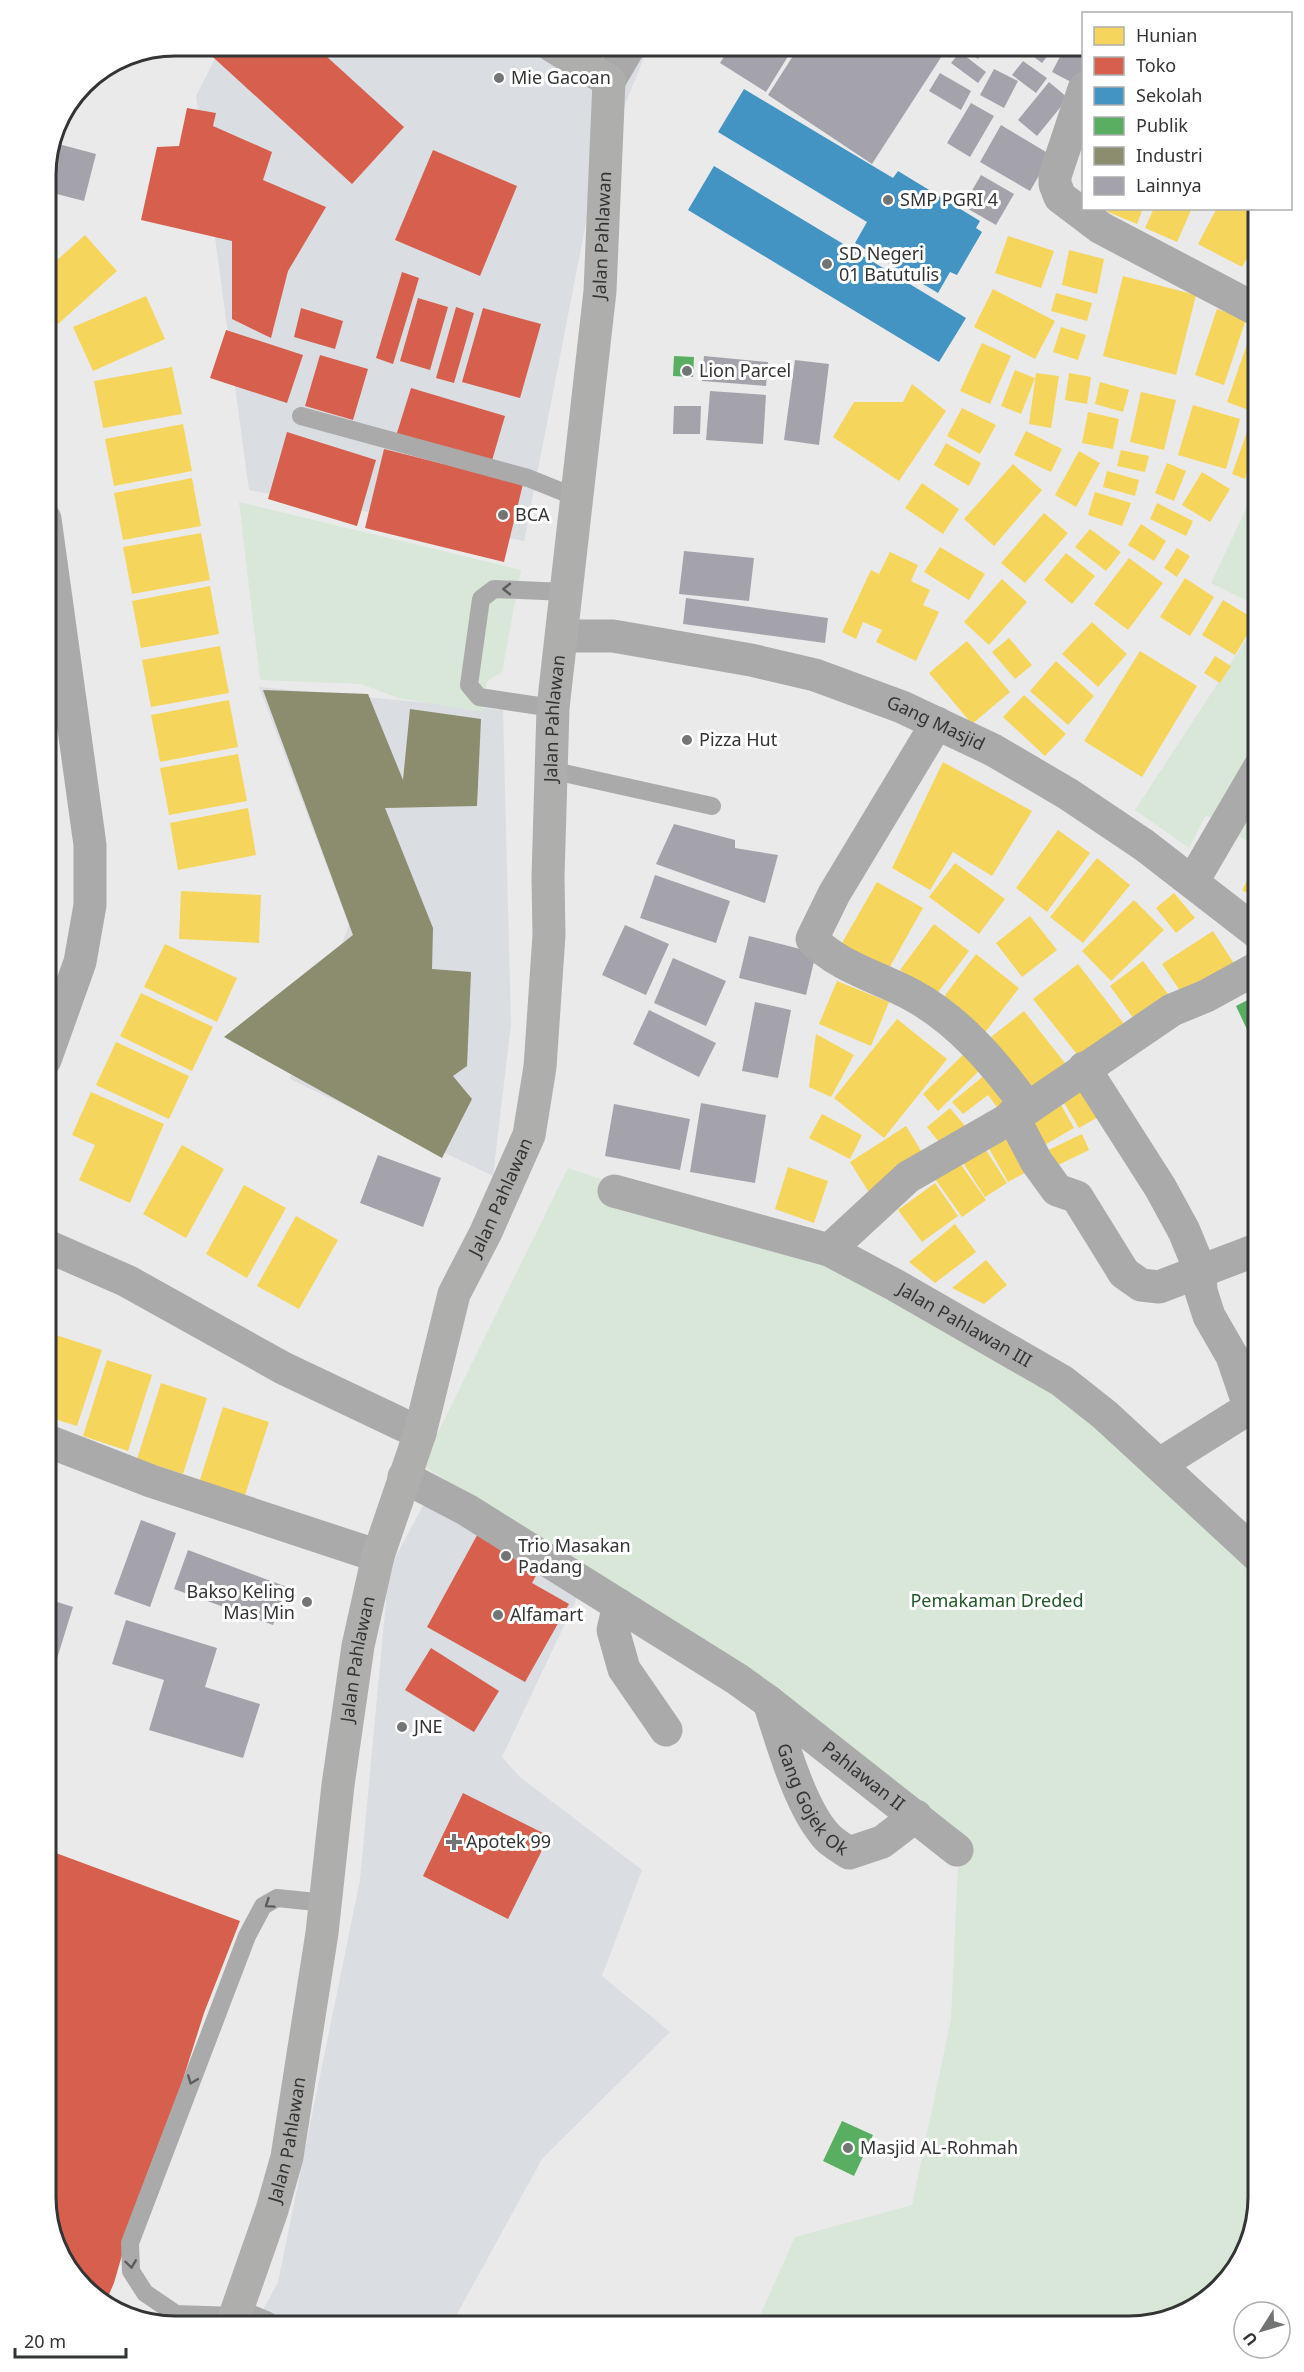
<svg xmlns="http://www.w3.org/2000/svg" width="1304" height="2372" viewBox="0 0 1304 2372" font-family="'Noto Sans',sans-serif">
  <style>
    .built { fill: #dadde2 }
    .green { fill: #d8e7d8 }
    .homes { fill: #f6d55c }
    .shops { fill: #d6604d }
    .schools { fill: #4393c3 }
    .public { fill: #5aae61 }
    .industry { fill: #8c8c6e }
    .building { fill: #a4a3ac }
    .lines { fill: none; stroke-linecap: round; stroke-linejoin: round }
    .service { stroke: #abaaaa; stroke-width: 18 }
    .minor { stroke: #abaaaa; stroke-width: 33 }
    .secondary { stroke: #aaa9aa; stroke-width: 33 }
    .primary { stroke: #aeaead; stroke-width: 33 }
    .oneway { stroke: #5d5d5d }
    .poi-dot { fill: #737474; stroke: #fff; stroke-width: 2 }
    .labels { text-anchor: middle; stroke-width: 6; stroke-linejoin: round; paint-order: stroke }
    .poi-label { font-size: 18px; fill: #333434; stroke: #fff; text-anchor: start }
    .street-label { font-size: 18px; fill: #333434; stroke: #fff }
    .park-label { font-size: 18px; fill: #215727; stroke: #fff }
    .rim { fill: none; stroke: #333434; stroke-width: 3 }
  </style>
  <rect width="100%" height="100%" fill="#eaeaeb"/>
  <path class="built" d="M222,45h427l-55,137 -70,359 -275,-51 -53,-394z
    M259,687l244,23 8,314 -18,152 -203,-97 59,-154z
    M425,1502l153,94 -76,161 18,20 122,93 -40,106 68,56 -128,127 -92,168h-196l24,-45 82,-402 29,-311z"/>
  <path class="green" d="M1257,486h2v121l-48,-24z
    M239,502l282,68 -19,102 -15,9 -4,31 -85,-14 -37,-14 -101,-4z
    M1259,620v214l-5,11 -48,-30 -17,33 -54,-38z
    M568,1168l338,117 229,142 124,124v647l-22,72 -58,47 -50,10h-374l40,-90 117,-32 39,-186 7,-153 -197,-183 -339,-218z"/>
  <path class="homes" d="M1109,208h34l-6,16 -29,-12z
    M1154,208h38l-15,34 -32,-14z
    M1217,208h42v28l-17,31 -44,-23z
    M85,235l32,36 -59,53 -13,-14v-39z
    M1008,236l46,15 -13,37 -46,-15z
    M1069,250l35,9 -7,35 -35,-9z
    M1123,276l73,19 -20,80 -73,-19z
    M993,289l62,32 -20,38 -61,-32z
    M1056,293l36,10 -5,18 -36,-10z
    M146,296l19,43 -72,32 -20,-44z
    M1217,309l29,10 -22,66 -29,-10z
    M1061,327l25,8 -8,25 -25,-8z
    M982,343l29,13 -21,48 -30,-13z
    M1247,344l12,5v65l-32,-12z
    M172,367l10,47 -79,14 -9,-47z
    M1015,370l20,8 -14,36 -20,-8z
    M1036,373l23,3 -8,52 -22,-4z
    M1069,373l22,4 -4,27 -22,-4z
    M1100,382l29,8 -6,22 -28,-8z
    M912,384l34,27 -47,70 -66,-44 21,-35h49z
    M1141,392l35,8 -12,50 -34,-8z
    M1193,405l47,14 -14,50 -48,-14z
    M962,408l34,17 -16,29 -33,-18z
    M1088,412l31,7 -6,30 -31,-6z
    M183,424l9,47 -78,15 -9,-47z
    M1026,431l36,18 -11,23 -37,-17z
    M1247,432l12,4v5l-14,38 -13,-5z
    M946,443l35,20 -12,23 -35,-21z
    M1121,450l28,6 -4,16 -28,-6z
    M1079,451l21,12 -24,44 -21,-12z
    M1167,463l19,8 -12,30 -19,-8z
    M1013,464l29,26 -48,56 -30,-27z
    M1107,471l32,9 -4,16 -32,-9z
    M1202,472l28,17 -20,33 -28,-17z
    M192,478l9,48 -78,14 -9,-47z
    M922,483l37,26 -16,25 -38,-26z
    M1095,492l36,11 -9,23 -34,-11z
    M1157,503l36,18 -7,15 -36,-17z
    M1044,513l24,20 -43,50 -24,-20z
    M1141,524l25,17 -12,20 -26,-16z
    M1090,529l31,23 -15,19 -31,-24z
    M201,533l9,47 -78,14 -9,-47z
    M940,547l45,27 -16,26 -45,-28z
    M1177,548l13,8 -13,21 -13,-9z
    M890,552l28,13 -7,16 19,9 -7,15 16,7 -23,49 -40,-19 6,-12 -19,-8 -7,17 -14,-7 29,-62 8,4z
    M1066,553l29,23 -23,28 -28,-24z
    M1129,558l34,25 -35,47 -34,-26z
    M1185,578l29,19 -24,39 -30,-19z
    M1002,579l25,23 -38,43 -25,-23z
    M210,586l9,48 -78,14 -9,-47z
    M1223,600l33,20 -21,35 -33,-20z
    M1092,622l35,32 -29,33 -36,-33z
    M1009,638l23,27 -17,14 -23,-27z
    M967,641l43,51 -38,32 -43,-51z
    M220,646l9,47 -78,14 -9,-47z
    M1140,651l57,35 -55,91 -58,-36z
    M1215,656l16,10 -11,17 -16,-10z
    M1056,661l38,35 -26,29 -38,-34z
    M1024,695l42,39 -21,22 -42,-39z
    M229,700l9,47 -78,15 -9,-47z
    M238,754l9,47 -78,14 -9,-47z
    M943,762l89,49 -40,65 -39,-24 -23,38 -38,-22z
    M248,808l8,47 -78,15 -8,-47z
    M1058,830l32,23 -43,59 -31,-24z
    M1097,858l33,27 -47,58 -33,-26z
    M1259,860v40l-17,-10z
    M955,863l50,36 -26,35 -50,-37z
    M877,882l46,26 -39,69 -46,-27z
    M181,891l80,4 -2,48 -80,-4z
    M1174,893l21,25 -19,15 -20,-25z
    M1134,900l30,30 -53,51 -29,-30z
    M1030,916l27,34 -35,27 -26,-34z
    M934,924l35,27 -34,45 -35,-26z
    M1213,931l22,34 -51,32 -22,-33z
    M165,944l72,34 -20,44 -73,-35z
    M976,954l43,34 -36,47 -43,-33z
    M1143,961l25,33 -34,25 -24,-33z
    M1078,964l50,65 -44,34 -51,-64z
    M837,981l52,21 -18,44 -52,-22z
    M141,993l72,34 -21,44 -72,-35z
    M1024,1011l48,61 -38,30 -48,-61z
    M897,1019l50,40 -63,79 -50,-40z
    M816,1034l38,21 -23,42 -22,-10z
    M116,1042l73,34 -20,43 -73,-34z
    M971,1047l16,16 -49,48 -15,-17z
    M993,1068l24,28 -18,14 -11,-15 -25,19 -11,-12z
    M1079,1078l21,38 -21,12 -22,-37z
    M91,1092l73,32 -34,79 -51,-23 16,-35 -23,-10z
    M1055,1094l19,34 -33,19 -19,-35z
    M950,1108l20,24 -24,19 -19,-24z
    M822,1114l40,21 -12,24 -41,-21z
    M1006,1125l26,44 -24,13 -25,-44z
    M906,1126l20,33 -56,35 -20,-32z
    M1082,1134l7,16 -39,19 -8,-16z
    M982,1144l25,39 -22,14 -25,-39z
    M182,1145l42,24 -38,69 -43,-24z
    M957,1159l29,41 -24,17 -29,-41z
    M788,1167l40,14 -14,42 -39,-14z
    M935,1183l23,33 -36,26 -24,-32z
    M244,1185l42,23 -39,70 -41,-24z
    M296,1216l42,24 -39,69 -42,-23z
    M955,1224l21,28 -41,31 -26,-21z
    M986,1260l21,25 -23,19 -32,-16z
    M45,1323l7,2 -6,19h-1z
    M56,1335l46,15 -25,76 -32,-10v-47z
    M107,1360l45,15 -24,76 -45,-15z
    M161,1383l46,15 -24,76 -46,-15z
    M223,1407l46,15 -25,76 -45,-15z"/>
  <path class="shops" d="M206,45h108l90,82 -52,57 -149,-136z
    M89,79l-12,17 -2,-1 8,-12z
    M187,108l29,5 -3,13 59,26 -9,28 63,27 -38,64 -17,67 -39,-19v-78l-91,-21 16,-73 22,-1z
    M433,150l84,36 -37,90 -85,-36z
    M402,272l17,6 -26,86 -17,-6z
    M418,298l30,9 -18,63 -30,-9z
    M456,307l18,6 -20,70 -18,-5z
    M301,308l42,13 -8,28 -41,-12z
    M483,308l58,16 -21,74 -58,-16z
    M226,330l77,25 -16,48 -77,-25z
    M320,355l48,14 -15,51 -48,-14z
    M411,388l94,28 -14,48 -95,-28z
    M287,432l89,28 -19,66 -89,-27z
    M384,449l139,35 -19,78 -139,-34z
    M481,1528l62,35 -11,20 37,21 -44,78 -98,-55z
    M431,1648l68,43 -25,41 -69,-42z
    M463,1793l86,43 -41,83 -85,-43z
    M45,1849l195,72 -36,92 -26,82 -40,104 -24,84 -10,23 -49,-59 -10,-50z"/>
  <path class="schools" d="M744,89l149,89 5,-7 82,50 -4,7 6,4 -25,43 -7,-3 -12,21 -83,-50 12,-21 -149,-90z
    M714,166l252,152 -27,44 -251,-152z"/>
  <path class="public" d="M674,356l20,1 -1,20 -20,-1z
    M1259,994v61l-23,-49z
    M842,2121l31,14 -19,41 -31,-15z"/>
  <path class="industry" d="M263,690l105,4 35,86 7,-71 71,10 -4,87 -92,2 48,120 -1,41 39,3 -4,94 -14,10 19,23 -30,59 -218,-121 129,-102z"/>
  <path class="building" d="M731,45h64l-29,47 -46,-29z
    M800,45h149l-77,119 -104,-69z
    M967,45h5l10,8 -4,6 -14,-10z
    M979,45h18l-6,9z
    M1018,45h38l-14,18z
    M1066,45h18v23l-9,16 -23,-12z
    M960,52l26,20 -8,11 -27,-20z
    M1023,61l24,17 -11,15 -24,-18z
    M994,69l24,12 -14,27 -24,-13z
    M940,73l31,18 -10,19 -32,-19z
    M1049,82l19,16 -31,38 -19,-16z
    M971,103l23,13 -24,41 -23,-14z
    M1001,125l50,30 -21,36 -50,-29z
    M51,142l45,12 -12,47 -39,-10v-24z
    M981,175l33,19 -18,31 -33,-19z
    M704,356l64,6 -2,24 -64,-5z
    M795,360l34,4 -10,81 -35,-5z
    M710,391l56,4 -3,49 -57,-4z
    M674,406h27l-1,28h-27z
    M684,551l70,7 -5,43 -70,-7z
    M686,598l142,20 -3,25 -142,-19z
    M674,824l61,16v8l43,7 -13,48 -109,-39z
    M655,875l75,26 -14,42 -76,-25z
    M625,925l44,19 -23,51 -44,-20z
    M749,936l67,17 -10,42 -67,-17z
    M673,958l53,23 -20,45 -52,-23z
    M755,1002l36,8 -13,68 -36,-7z
    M649,1010l67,33 -17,34 -66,-33z
    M701,1103l65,12 -11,68 -65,-11z
    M614,1104l76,15 -10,51 -75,-14z
    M378,1155l63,23 -18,49 -63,-24z
    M141,1520l35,13 -26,74 -36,-13z
    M188,1550l99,37 -14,38 -99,-36z
    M45,1598l28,9 -27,87h-1z
    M126,1620l91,28 -12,39 55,17 -17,54 -94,-28 15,-50 -52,-16z"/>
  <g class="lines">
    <path class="service" d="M301,416l227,62 50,20
      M553,708l-74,-11 -10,-12 12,-86 13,-10 72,3
      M550,770l162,36
      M236,2316l-60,-2 -31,-21 -14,-22 -1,-28 117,-307 16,-30 14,-8 49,5"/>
    <g class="minor">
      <path d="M1084,89l-29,87v8l5,13 41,31 158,83"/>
      <path id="s1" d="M562,636h51l138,24 64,15 87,32 91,43 75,44 76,51 115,89"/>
      <path d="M937,723l-103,171 -22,45c26,28 67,38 100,56 48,26 84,70 116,113"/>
      <path d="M1193,881l66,-113"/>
      <path d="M45,1060l35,-98 10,-57v-60l-45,-326"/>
      <path d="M1084,1068l76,119 24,44 16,39 1,21 8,25 23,40 16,47 -5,9 -83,52"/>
      <path d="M1012,1115l24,46 21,29 20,7 47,76 17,12 18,2 100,-38"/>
      <path id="s2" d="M614,1191l215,59 66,35 167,96 43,34 154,142"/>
      <path d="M45,1245l82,36 156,87 137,65"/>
      <path d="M829,1250l79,-73 120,-69 144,-98 34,-14 53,-29"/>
      <path d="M45,1440l106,41 227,75"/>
      <path id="s3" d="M404,1477l63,33 270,169 32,23 188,148"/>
      <path d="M619,1605l-6,25 11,39 42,61"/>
      <path id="s4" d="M769,1702c12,37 30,101 54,130 6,9 17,15 26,21l33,-11 34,-26"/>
      <path d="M236,2316l28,11"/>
    </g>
    <path class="secondary" d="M609,81l21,-36"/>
    <path class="primary" id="s5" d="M231,2327l41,-117 15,-53 35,-224 16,-148 20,-139 20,-90 42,-123 34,-139 32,-62 43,-97 11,-68 9,-132 -1,-58 5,-169 47,-417 9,-210 -58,-36"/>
  </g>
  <defs><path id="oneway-chevron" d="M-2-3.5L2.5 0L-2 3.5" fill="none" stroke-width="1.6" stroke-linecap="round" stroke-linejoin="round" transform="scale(1.5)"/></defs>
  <g class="oneway">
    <use href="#oneway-chevron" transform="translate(507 589) rotate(180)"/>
    <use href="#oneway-chevron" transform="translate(269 1904) rotate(146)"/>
    <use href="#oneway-chevron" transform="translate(192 2080) rotate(111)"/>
    <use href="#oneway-chevron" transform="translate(131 2264) rotate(82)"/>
  </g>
  <g class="poi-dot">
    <circle cx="499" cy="78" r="6"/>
    <circle cx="888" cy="200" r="6"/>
    <circle cx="827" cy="264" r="6"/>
    <circle cx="687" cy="371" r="6"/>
    <circle cx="503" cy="515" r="6"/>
    <circle cx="687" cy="740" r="6"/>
    <circle cx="506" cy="1556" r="6"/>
    <circle cx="307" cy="1602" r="6"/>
    <circle cx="498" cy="1615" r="6"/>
    <circle cx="402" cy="1727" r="6"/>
    <path d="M451 1833h6v6h6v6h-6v6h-6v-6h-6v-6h6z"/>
    <circle cx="848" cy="2148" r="6"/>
  </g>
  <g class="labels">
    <g class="poi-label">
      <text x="511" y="84">Mie Gacoan</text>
      <text x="900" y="206">SMP PGRI 4</text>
      <text x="839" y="260">SD Negeri<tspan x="839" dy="21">01 Batutulis</tspan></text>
      <text x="699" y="377">Lion Parcel</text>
      <text x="515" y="521">BCA</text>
      <text x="699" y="746">Pizza Hut</text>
      <text x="518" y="1552">Trio Masakan<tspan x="518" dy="21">Padang</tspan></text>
      <text x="295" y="1598" text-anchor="end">Bakso Keling<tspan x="295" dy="21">Mas Min</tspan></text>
      <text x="510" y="1621">Alfamart</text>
      <text x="414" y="1733">JNE</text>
      <text x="466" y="1848">Apotek 99</text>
      <text x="860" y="2154">Masjid AL-Rohmah</text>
    </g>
    <g class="street-label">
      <text dy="6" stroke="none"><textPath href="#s5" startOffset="2140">Jalan Pahlawan</textPath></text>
      <text dy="6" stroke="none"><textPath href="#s5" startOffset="1654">Jalan Pahlawan</textPath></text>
      <text dy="6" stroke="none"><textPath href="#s1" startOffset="387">Gang Masjid</textPath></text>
      <text dy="6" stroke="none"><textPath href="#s5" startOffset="1168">Jalan Pahlawan</textPath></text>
      <text dy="6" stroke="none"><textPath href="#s2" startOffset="378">Jalan Pahlawan III</textPath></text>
      <text dy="6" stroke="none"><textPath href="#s5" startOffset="682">Jalan Pahlawan</textPath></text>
      <text dy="6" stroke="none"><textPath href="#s3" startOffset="549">Pahlawan II</textPath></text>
      <text dy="6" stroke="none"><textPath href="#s4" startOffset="108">Gang Gojek Ok</textPath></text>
      <text dy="6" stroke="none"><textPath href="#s5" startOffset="196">Jalan Pahlawan</textPath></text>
    </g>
    <g class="park-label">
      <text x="997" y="1607">Pemakaman Dreded</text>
    </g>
  </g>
  <path d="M0 0H1304V2372H0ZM175 56H1129A119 119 0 0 1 1248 175V2197A119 119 0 0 1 1129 2316H175A119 119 0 0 1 56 2197V175A119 119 0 0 1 175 56Z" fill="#fff" fill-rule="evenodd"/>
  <path class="rim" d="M175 56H1129A119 119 0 0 1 1248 175V2197A119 119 0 0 1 1129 2316H175A119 119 0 0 1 56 2197V175A119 119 0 0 1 175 56Z"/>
  <rect x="1082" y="12" width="210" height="198" fill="#ffffff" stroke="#adaeae" stroke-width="1.5"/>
  <rect x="1094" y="27" width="30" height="18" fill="#f6d55c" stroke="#adaeae" stroke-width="1.5"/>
  <text x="1136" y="42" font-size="18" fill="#333434">Hunian</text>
  <rect x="1094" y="57" width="30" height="18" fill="#d6604d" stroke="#adaeae" stroke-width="1.5"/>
  <text x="1136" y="72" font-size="18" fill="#333434">Toko</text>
  <rect x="1094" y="87" width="30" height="18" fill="#4393c3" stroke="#adaeae" stroke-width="1.5"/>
  <text x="1136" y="102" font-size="18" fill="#333434">Sekolah</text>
  <rect x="1094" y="117" width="30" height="18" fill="#5aae61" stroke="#adaeae" stroke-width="1.5"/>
  <text x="1136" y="132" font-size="18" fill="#333434">Publik</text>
  <rect x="1094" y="147" width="30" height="18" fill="#8c8c6e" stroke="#adaeae" stroke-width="1.5"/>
  <text x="1136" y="162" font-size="18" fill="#333434">Industri</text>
  <rect x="1094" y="177" width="30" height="18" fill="#a4a3ac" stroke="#adaeae" stroke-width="1.5"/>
  <text x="1136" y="192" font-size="18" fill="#333434">Lainnya</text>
  <g transform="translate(1262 2330) rotate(233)"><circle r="28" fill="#ffffff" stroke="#adaeae" stroke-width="1.5"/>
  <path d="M0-4.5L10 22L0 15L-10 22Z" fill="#737474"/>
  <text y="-9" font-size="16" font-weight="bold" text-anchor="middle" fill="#333434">U</text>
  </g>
  <path d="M15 2348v9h111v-9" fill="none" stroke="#333434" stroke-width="3"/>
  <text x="24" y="2348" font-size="18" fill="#333434" stroke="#ffffff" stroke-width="4.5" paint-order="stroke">20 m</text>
</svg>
